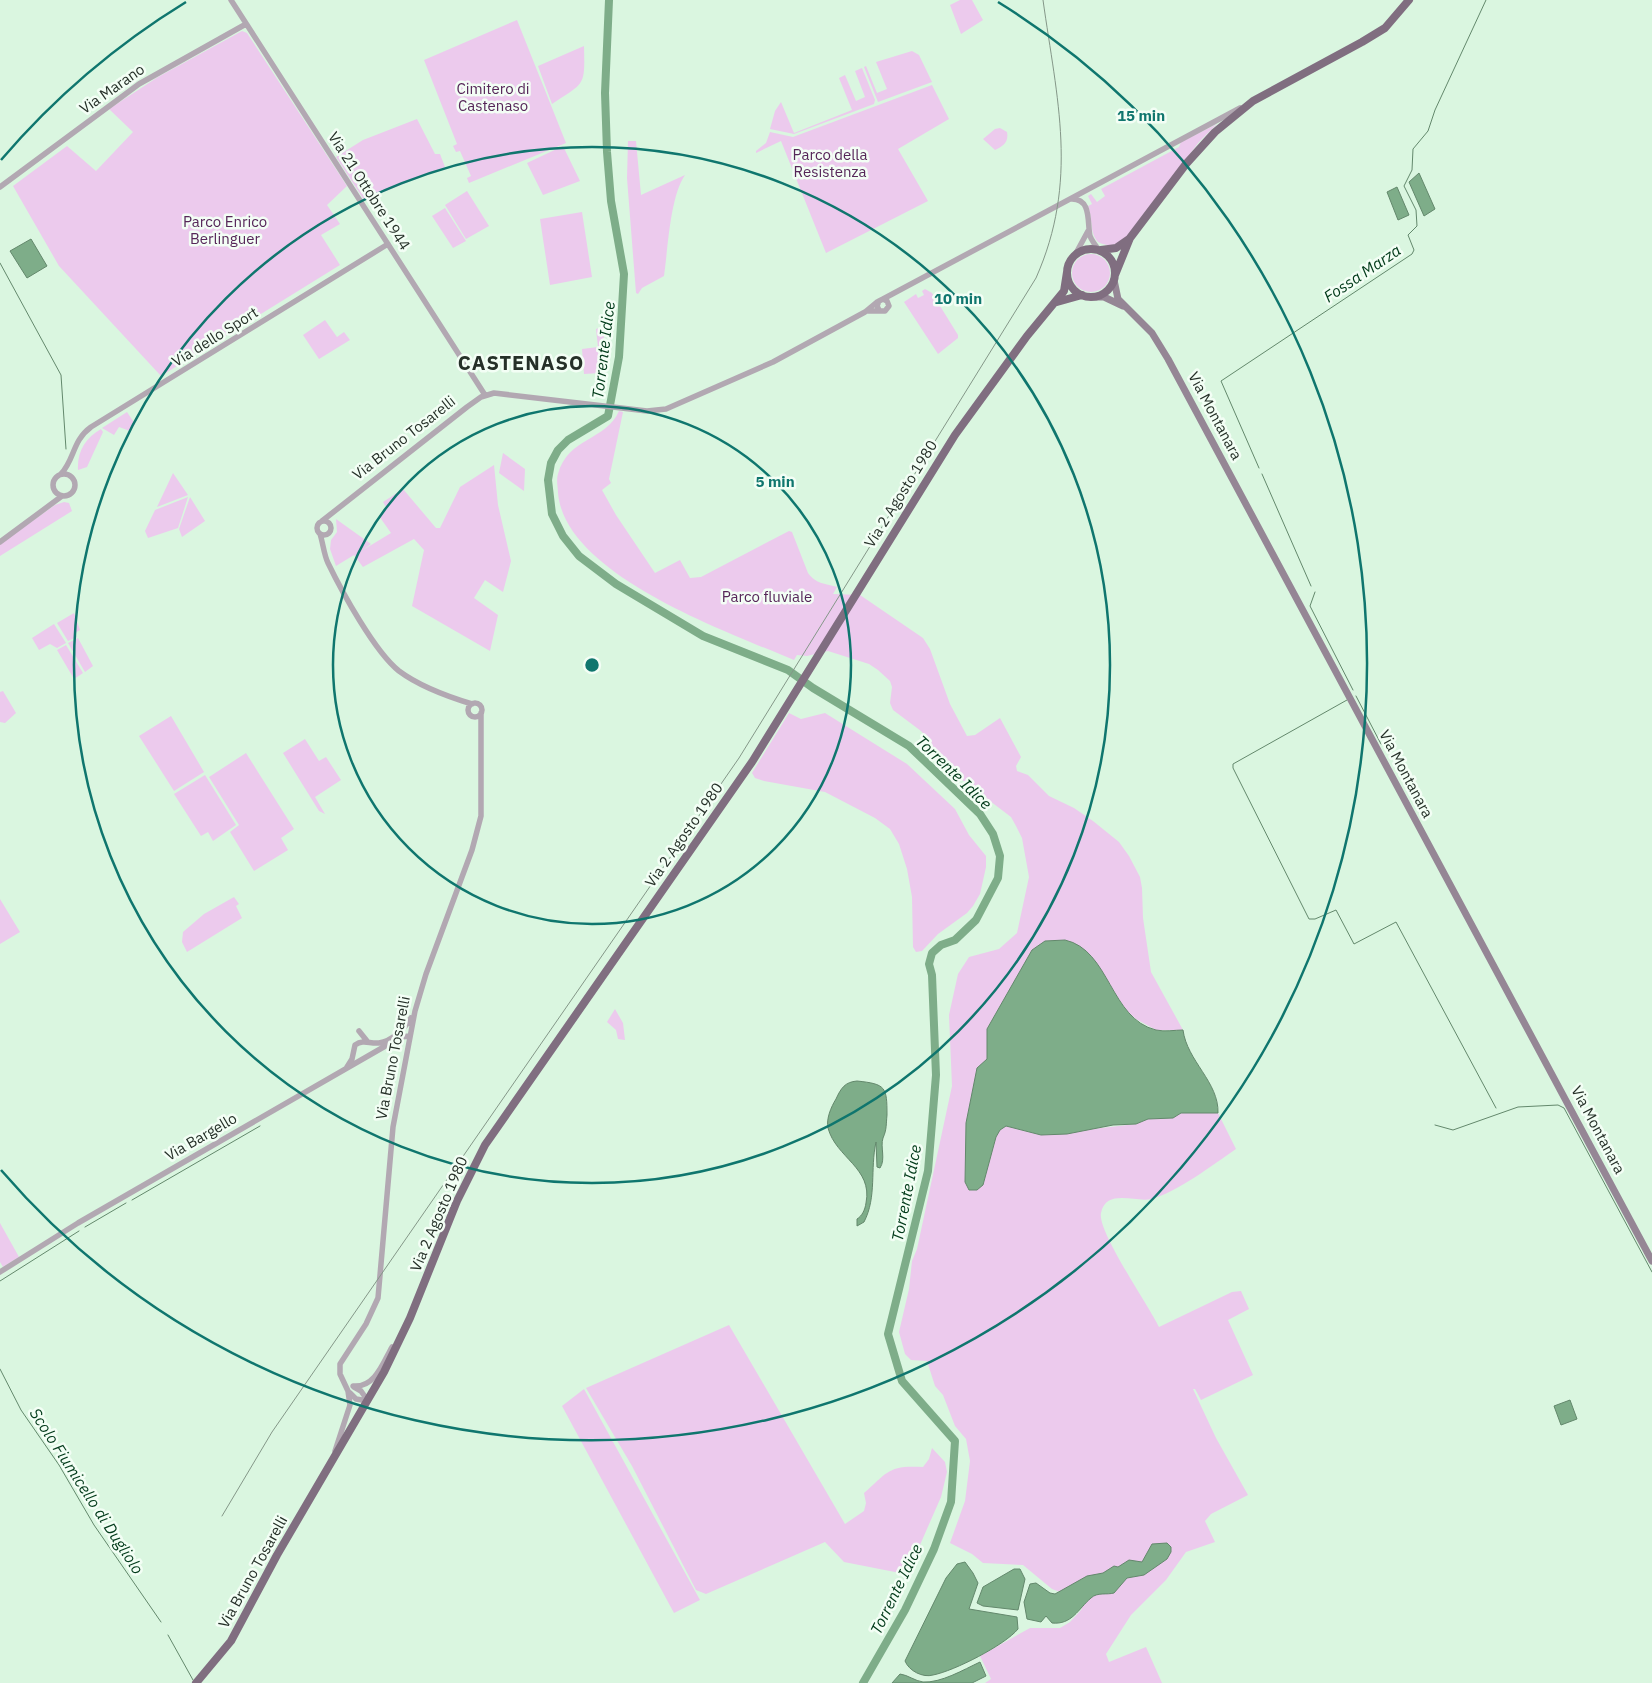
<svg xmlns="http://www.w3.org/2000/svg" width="1652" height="1683" viewBox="0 0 1652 1683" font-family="'IBM Plex Sans',sans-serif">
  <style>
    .green { fill: #eccaed }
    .water { fill: #7ead89; stroke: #63886c }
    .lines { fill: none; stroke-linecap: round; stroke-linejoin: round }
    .stream { stroke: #63886c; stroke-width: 1 }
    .river { stroke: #7ead89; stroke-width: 8 }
    .tertiary { stroke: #b2a8b2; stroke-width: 5.5 }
    .secondary { stroke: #958695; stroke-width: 7 }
    .primary { stroke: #806e80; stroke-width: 8 }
    .rail { stroke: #849788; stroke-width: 1 }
    .ring { fill: none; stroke: #0f766e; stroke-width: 2.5 }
    .labels { text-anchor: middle; stroke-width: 5; stroke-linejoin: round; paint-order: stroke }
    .street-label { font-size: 15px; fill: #253028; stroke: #f3fef5 }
    .park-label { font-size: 15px; fill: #562659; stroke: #f3fef5 }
    .water-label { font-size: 16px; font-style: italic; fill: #003a19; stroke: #f3fef5 }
    .district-label { font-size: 20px; font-weight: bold; letter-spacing: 1px; fill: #253028; stroke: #f3fef5 }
    .centre { fill: #0f766e; stroke: #f3fef5; stroke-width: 2.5 }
    .ring-label { font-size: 15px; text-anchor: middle; font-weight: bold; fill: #0f766e; stroke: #f3fef5; stroke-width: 5; stroke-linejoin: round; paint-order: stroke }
  </style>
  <rect width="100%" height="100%" fill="#daf6e0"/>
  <path class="green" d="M960,0h12l11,20 -22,14 -11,-29z
    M517,20l49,123 -97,40 -2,-5 4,-2 -11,-25 -4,1 -3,-6 4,-2 -33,-84z
    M242,31l5,2 100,153 -20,19 13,19 -19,11 19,30 -179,111 -102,-110 -46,-80 54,-40 29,25 37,-39 -24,-23 49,-32z
    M584,46c1,41 1,36 -32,58l-14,-38z
    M912,51l7,4 13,27 -54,20 -14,-35 2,-1 11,27 10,-4 -11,-27z
    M862,68l13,32 -1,4 -80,30 -24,-5 5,-18 6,-9 13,31 58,-23 -13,-32 6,-3 11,26 9,-4 -10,-26z
    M932,85l17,34 -51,30 30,52 -102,52 -45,-112 -25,12v-2l10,-8 4,-11 23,5z
    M417,119l18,35h5l5,13 -81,33 -28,-43 27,-17z
    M1217,124l-18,18 -72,94c-9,9 -17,12 -29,6 -9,-10 -5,-24 -10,-36l4,-2 -4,-8 3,-2 6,8 8,-6 -4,-7 78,-42 2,-5z
    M1000,128l7,4c2,10 -4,14 -12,18l-12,-11 12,-10z
    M628,141h8l5,54 44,-20c-15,22 -17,73 -21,101l-22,12 -4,6 -2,-1 -9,-115z
    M563,146l17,35 -37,14 -16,-32z
    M467,191l22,35 -23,13 -21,-34z
    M445,208l21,33 -13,7 -21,-32z
    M582,212l10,65 -42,8 -10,-66z
    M1072 273a19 19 0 1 1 38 0a19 19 0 1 1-38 0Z
    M925,289l7,4 26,42v3l-20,16 -34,-52 12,-8 2,4 6,-3 -2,-4z
    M325,320l12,17 7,-5 6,8 -31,19 -16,-24z
    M605,326l-5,47 -16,1 -2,-25 16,-2 -2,-18z
    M619,411l4,1 -14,67 2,4 -9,7 14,25 39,58 25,-13 10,18 11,-1 88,-46 3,1 16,41c8,11 16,10 29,14l-4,7 27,1 63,43 7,11 20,55 17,32 8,-1 25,-17 21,39 -5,9 1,5 11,4 21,21 25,12 19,13 26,21 10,14 11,21 2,11 1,30 8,54 32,58h-27l-20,-11 -10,-9 -34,-52 -27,-18 -20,1 -13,10 -45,78v30l-21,64 -1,59 18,3 13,-48 4,-7 6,-4 35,9 95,-11 12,-5 25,-1 8,-5h37l18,36c-22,15 -60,44 -85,50 -14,4 -45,-11 -50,14 -4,18 48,93 58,114l73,-35 9,-1 8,18 -21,11 25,55 -52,25 -6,-11h-2l23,49 32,57 -37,19 -6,7 10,21 -29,10 -20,28 -35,35 -25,39 3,8 37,-15 16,36h-177l6,-4 -11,-23 50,-28h30l10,-6 12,-13 -6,-11 -24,-9 -29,-24 -40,-2 -11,-9 -22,-11 15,-42 5,-40 -4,-22 -11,-13 -12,-31 -8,-9 -8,-25 -16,-1 -6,-6 -6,-22 10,-43 3,-28 5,-12 35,-163 -3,-71 9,-41 11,-17 30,-8 18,-16 12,-56 -7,-39 -6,-12 -5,-9 -50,-38 -24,-23 -6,-14 -10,-11 -28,-21 -3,-7 2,-16 -2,-6 -12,-11 -9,-6 -41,-13 -21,5 -10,-1 -3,5c-66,-28 -229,-85 -236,-167 0,-6 -2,-13 0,-19 10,-37 48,-33 61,-63z
    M127,412l8,12 -5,7 -11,-4 -5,8 -12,-7z
    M101,429l2,3 -16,35 -9,3c-1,-18 7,-32 23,-41z
    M503,453l22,16 -1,22 -25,-18z
    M494,465l4,40 13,56 -8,31 -18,-12 -11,18 24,17 -8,36 -78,-45 12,-56 -10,-11 -51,28 -9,-12 -18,11 -6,-17 1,-9 6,-8 -1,-13 35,25 -8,6 28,-17 -12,-17 8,-7 -4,-7 20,-13 33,39h4l20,-41z
    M173,473l15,22 -31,12z
    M188,497l-10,31 -30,10 -3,-7 10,-21z
    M190,497l15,24 -23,16 -3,-8z
    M64,502l5,1 3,8 -72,45v-12l55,-39z
    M74,613l6,17 -5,3 2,4 -9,4 -11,-18z
    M54,624l12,19 -9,5 -7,-4 -11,6 -7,-12z
    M78,638l15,28 -8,6 -17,-29z
    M66,645l17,28 -9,6 -17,-29z
    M3,691l13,22 -11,10 -5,-1v-30z
    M789,713l12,6 24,-6 82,51 48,45 14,26 17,21v11l-6,27 -7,12 -6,7 -29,21 -16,17 -6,1 -3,-5 -1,-50 -5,-28 -8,-25 -9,-15 -15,-11 -50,-26 -61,-11 -9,-3 -3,-5z
    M171,716l33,56 -30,19 -35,-55z
    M305,739l14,22 7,-4 15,23 -26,17 10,17 -6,-3 -36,-58z
    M246,753l48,76 -13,9 7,12 -34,21 -24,-39 9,-7 -30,-48z
    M205,775l31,50 -23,16 -5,-9 -7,4 -27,-42z
    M234,897l5,7 -3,2 6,12 -55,34 -5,-10 1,-10 21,-18z
    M0,899l20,33 -20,12z
    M615,1009l8,14 2,17 -7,-1 -2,-9 -9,-8z
    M0,1223l19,34 -16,10 -3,-5z
    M729,1325l116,199 19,-13 2,-8 -2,-10c24,-21 24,-28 59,-26l6,-8 3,-11 13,14 2,10 -6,25 -25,57 -16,19 -56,-11 -19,-20 -119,52 -10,-4 -64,-124 -46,-78z
    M584,1389l116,211 -26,13 -112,-207z"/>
  <path class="water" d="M1419,173l16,36 -11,7 -15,-34z
    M1397,187l12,28 -11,5 -11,-28z
    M31,239l16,27 -20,12 -17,-27z
    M1065,940c45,10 45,79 91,90 9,2 19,0 27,0 4,31 36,52 35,83h-37l-8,5 -25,1 -12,5 -23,1 -46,9 -26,1 -35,-9 -6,4 -4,7 -13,48 -6,5h-8l-4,-8 1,-59 11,-55 10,-9v-30l45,-79 13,-9z
    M857,1081c29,3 30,6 30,34 -1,9 0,14 -4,23 -3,9 3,21 -3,30l-3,-1 -1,-25c-6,27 1,55 -12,80l-7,4v-7c5,-3 8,-9 9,-16 7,-35 -30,-45 -38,-75 -2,-9 3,-21 8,-29 5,-11 9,-17 21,-18z
    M1570,1400l7,19 -16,6 -7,-19z
    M1167,1543l4,4v5l-4,7 -23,16 -17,3 -13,15c-7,2 -17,-1 -23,5 -13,11 -19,27 -39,25l-6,-7 -5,6 -14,-3 -3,-17 6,-18 6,-1 14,10 5,1 32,-18 16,-3 11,-7 4,1 11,-7 13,2 10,-18z
    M965,1562l8,11 5,10 -9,26 48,8 1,12c-13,16 -64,42 -85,46 -10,3 -24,-4 -28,-14l41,-83 11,-14z
    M1014,1569h6l5,10 -7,31 -35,-4 -6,-3 6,-16z
    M980,1662l6,14 -14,7h-80l8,-9c8,1 15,7 23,8 18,1 40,-12 57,-20z"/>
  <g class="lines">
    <path class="stream" d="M0,263l61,112 5,74
      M1259,468l-38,-87 191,-127 2,-4 -6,-15 9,-9 -1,-16 -12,-24 8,-16 1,-21 15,-18 7,-21 51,-110
      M1262,474l49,112
      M1315,592l-5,14 43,84
      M1356,696l25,48
      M1347,700l-114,64v4l76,151h6l21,-9 18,34 42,-22 100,186
      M1435,1125l18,5 65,-23 40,-2 6,3 88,164
      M132,1200l128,-74
      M85,1227l41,-24
      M0,1281l79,-50
      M0,1369l21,41 38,55 35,60 67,97
      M168,1635l25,45"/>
    <path class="river" d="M609,0l-4,93 2,59 4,49 13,73 -5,83 -11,59 -40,24 -10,10 -7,13 -3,17 4,34 11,22 16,20 37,28 87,52 85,34 25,18 96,58 71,68 13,20 7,22 -2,22 -22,42 -21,20 -14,5 -9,8 -3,11 3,11 4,100 -8,96 -40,163 14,47 53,60 -4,61 -17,47 -29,61 -42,73"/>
    <path class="tertiary" d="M231,0l254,395
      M0,187l139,-103 107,-60
      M1072,199c20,0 15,24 18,37 2,5 5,9 9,14
      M1075,255l13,-24
      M883,299l357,-191
      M868,311h17l4,-5 -2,-5 -4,-2 -4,2 -2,5 2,4
      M53 485a11 11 0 1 1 22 0a11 11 0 1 1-22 0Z
      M61,474c14,-15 11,-33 30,-47l297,-183
      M317 528a7 7 0 1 1 14 0a7 7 0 1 1-14 0Z
      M322,521l145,-114 14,-10 13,-4 153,18 19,-2 107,-47 92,-50 12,-10
      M320,534c3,9 4,21 8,29 14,29 47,89 71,108 20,15 50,26 73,33
      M0,542l62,-46
      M468 710a7 7 0 1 1 14 0a7 7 0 1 1-14 0Z
      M359,1031l8,10
      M347,1067l5,-8 3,-14c9,-6 14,-1 24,-2 13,-2 26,-15 32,-25
      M0,1272l78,-49 323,-186 8,-1
      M353,1386c22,2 30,-23 39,-39
      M354,1387l7,4 7,10
      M350,1393l6,6 12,2
      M335,1451l15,-46 -2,-14 -8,-17v-10l26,-40 12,-26 15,-171 22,-116 11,-37 46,-124 9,-34v-103"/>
    <path class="secondary" d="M1114,280l4,19 34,34 16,26 484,902
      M1092,297h12l19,9"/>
    <path class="primary" d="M1067 273a24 24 0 1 1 48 0a24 24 0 1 1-48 0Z
      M1101,250l15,-2 13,-9
      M1115,275l15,-37 56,-74 29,-32 38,-31 109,-59 23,-14 24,-28
      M1057,302l25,-7
      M196,1683l35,-42 46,-86 107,-183 26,-54 47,-117 28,-56 267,-383 203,-327 72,-99 37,-45 3,-19"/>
    <path class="rail" d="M222,1516l50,-84 467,-674 297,-480c43,-97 21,-178 7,-278"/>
  </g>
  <g class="ring">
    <circle cx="592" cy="665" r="259"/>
    <circle cx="592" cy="665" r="518"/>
    <path d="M1 160A777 777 0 0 1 186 2M998 2A777 777 0 1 1 1 1170"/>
  </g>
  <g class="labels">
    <g class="street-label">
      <text transform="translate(112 89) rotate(-35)" y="5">Via Marano</text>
      <text transform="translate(369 191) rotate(57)" y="5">Via 21 Ottobre 1944</text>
      <text transform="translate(215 337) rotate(-32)" y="5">Via dello Sport</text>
      <text transform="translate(1215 416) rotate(62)" y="5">Via Montanara</text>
      <text transform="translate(404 438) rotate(-38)" y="5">Via Bruno Tosarelli</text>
      <text transform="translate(901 494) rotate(-58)" y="5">Via 2 Agosto 1980</text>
      <text transform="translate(1406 774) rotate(62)" y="5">Via Montanara</text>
      <text transform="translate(684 835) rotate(-55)" y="5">Via 2 Agosto 1980</text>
      <text transform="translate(393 1058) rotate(-79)" y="5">Via Bruno Tosarelli</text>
      <text transform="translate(1598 1130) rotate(62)" y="5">Via Montanara</text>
      <text transform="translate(201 1137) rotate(-30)" y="5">Via Bargello</text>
      <text transform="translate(439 1214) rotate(-67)" y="5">Via 2 Agosto 1980</text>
      <text transform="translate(253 1572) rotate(-61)" y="5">Via Bruno Tosarelli</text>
    </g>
    <g class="park-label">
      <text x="493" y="94">Cimitero di<tspan x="493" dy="17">Castenaso</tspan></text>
      <text x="830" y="160">Parco della<tspan x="830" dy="17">Resistenza</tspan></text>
      <text x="225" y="227">Parco Enrico<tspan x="225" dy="17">Berlinguer</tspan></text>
      <text x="767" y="602">Parco fluviale</text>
    </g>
    <g class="water-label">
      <text transform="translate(1362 273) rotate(-34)" y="6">Fossa Marza</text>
      <text transform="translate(603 350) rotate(-83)" y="6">Torrente Idice</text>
      <text transform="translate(954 772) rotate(44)" y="6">Torrente Idice</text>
      <text transform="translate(906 1193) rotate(-79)" y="6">Torrente Idice</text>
      <text transform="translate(87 1491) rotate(57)" y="6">Scolo Fiumicello di Dugliolo</text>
      <text transform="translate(896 1589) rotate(-64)" y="6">Torrente Idice</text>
    </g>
    <g class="district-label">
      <text x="521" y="370">CASTENASO</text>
    </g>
  </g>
  <circle cx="592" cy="665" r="8" class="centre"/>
  <g class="ring-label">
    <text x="1141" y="121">15 min</text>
    <text x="958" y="304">10 min</text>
    <text x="775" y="487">5 min</text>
  </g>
</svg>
